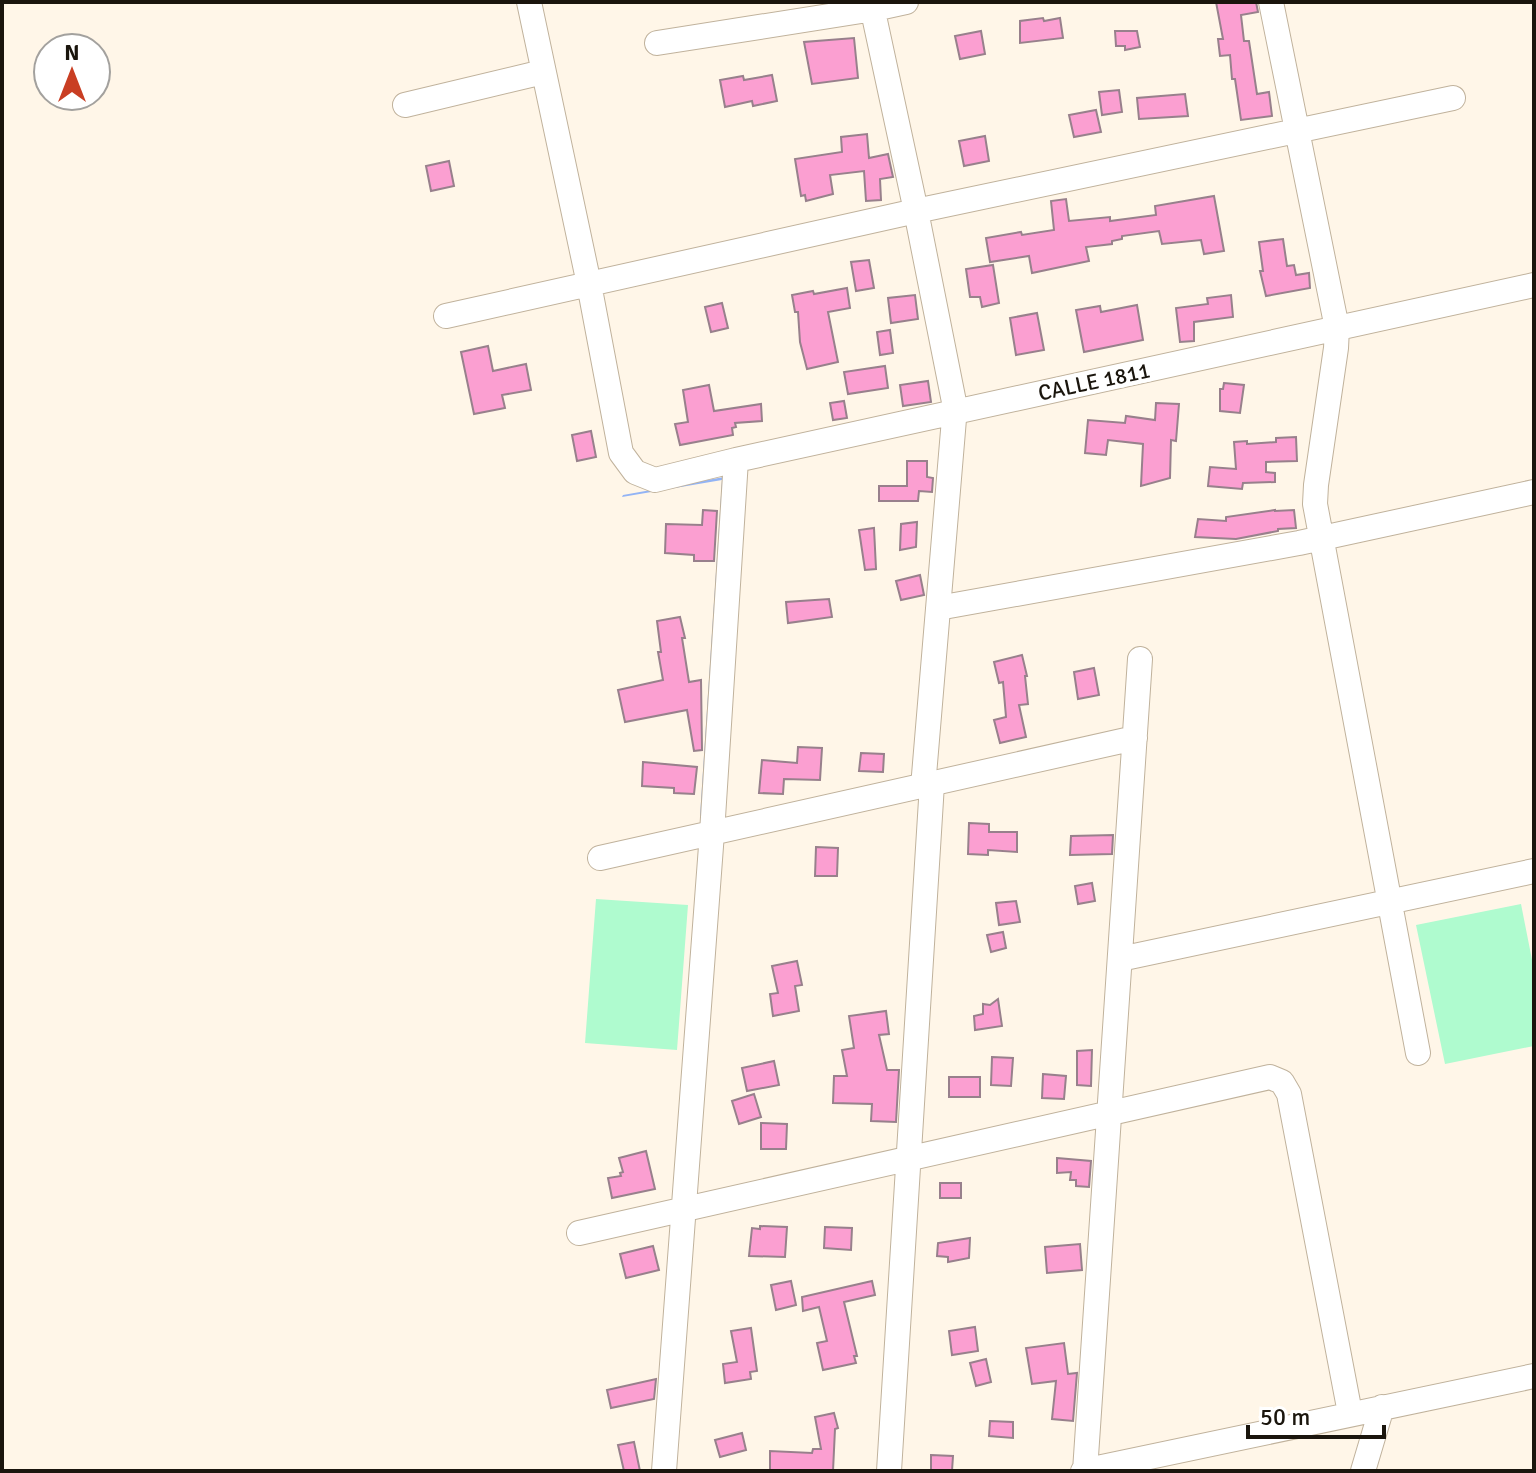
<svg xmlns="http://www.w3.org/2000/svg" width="1536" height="1473" viewBox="0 0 1536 1473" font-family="Signika,sans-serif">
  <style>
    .green { fill: #affbcf }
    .water { fill: #93b4f5 }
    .building { fill: #fb9fd1; stroke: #98808c; stroke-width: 2 }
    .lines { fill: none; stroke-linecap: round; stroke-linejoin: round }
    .minor-casing { stroke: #c0b29c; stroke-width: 26 }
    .minor { stroke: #fff; stroke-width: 24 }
    .labels { text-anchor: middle; stroke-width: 8; stroke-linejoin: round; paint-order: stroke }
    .street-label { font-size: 22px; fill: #1a150d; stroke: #fff }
  </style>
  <rect width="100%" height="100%" fill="#fff6e8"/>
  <path class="green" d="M596,899l92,6 -11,145 -92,-7z
    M1521,904l13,66v76l-89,18 -29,-139z"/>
  <path class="water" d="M724,477l-21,339 -3,1 22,-337 -100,17 1,-2z"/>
  <path class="building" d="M1216,2h40l2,10 -17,3 3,26h5l8,53 12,-2 3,24 -31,4 -6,-41h-3l-2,-24 -10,1 -2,-17h5z
    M1043,18l1,3 16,-3 3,20 -43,5v-22z
    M981,31l4,23 -25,5 -5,-23z
    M1115,31h22l3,16 -15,3v-4h-9z
    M854,38l4,40 -46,6 -8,-42z
    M772,75l5,26 -24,5 -1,-5 -27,6 -5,-27 23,-4 1,4z
    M1119,90l3,22 -20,3 -3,-23z
    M1185,94l3,22 -49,3 -2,-21z
    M1096,110l5,22 -27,5 -5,-22z
    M867,134l2,24 19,-4 5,23 -13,2 1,21 -15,1 -2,-30 -34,4 3,19 -27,7 -1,-6 -4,1 -6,-37 47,-7 -1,-15z
    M985,136l4,25 -25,5 -5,-25z
    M449,161l5,25 -23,5 -5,-25z
    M1214,196l10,55 -20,3 -3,-14 -39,4 -3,-13 -37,5v3l-10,2v3l-26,3 3,14 -57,12 -3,-17 -39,6 -4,-24 35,-6 1,3 32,-5 -3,-29 15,-2 3,22 41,-4v4l46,-6 -1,-9z
    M1283,239l4,27 7,-1 2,10 13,-2 1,15 -44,8 -6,-25h3l-4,-29z
    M869,260l5,28 -18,3 -5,-29z
    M993,265l6,38 -17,4 -2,-10h-10l-4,-28z
    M847,288l3,20 -22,4 10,50 -31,7 -7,-27 -2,-30h-3l-3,-17 21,-4 1,3z
    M915,295l3,24 -27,4 -3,-25z
    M1231,295l2,22 -39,5v19l-14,1 -4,-34 32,-4 -1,-6z
    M722,303l6,25 -17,4 -6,-25z
    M1137,305l6,35 -59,12 -8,-42 24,-4 1,6z
    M1037,313l7,37 -28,5 -6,-37z
    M890,330l3,23 -13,2 -3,-23z
    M488,346l5,25 33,-7 5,26 -29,5 3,13 -31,6 -13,-62z
    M885,366l3,22 -40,6 -4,-22z
    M928,381l3,21 -28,4 -3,-21z
    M1224,383l20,2 -4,28 -20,-2v-22h3z
    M709,385l5,26 47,-7 1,17 -27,2 1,4 -4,1 1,7 -53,10 -5,-21 13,-2 -5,-32z
    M844,401l3,17 -14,2 -3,-17z
    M1156,403l23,1 -3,37 -5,-1 -1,38 -29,8 2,-42 -35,-4 -2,15 -21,-2 3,-33 37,3 1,-7 29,4z
    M591,431l5,26 -19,4 -5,-26z
    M1296,437l1,24 -31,1v10l9,1v9l-32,1 -1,6 -34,-3 2,-19 26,2 -2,-27 13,-1v3l29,-2v-4z
    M907,461h20v16l6,1 -1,14 -13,-1 -1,10h-39v-15h28z
    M703,510l14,1 -3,50h-20v-6l-29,-2 1,-29 36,1z
    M1275,510v1l19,-1 2,18 -18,1v2l-42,8 -41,-2 3,-18 28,2v-4z
    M917,522l-1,25 -16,3 1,-26z
    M874,528l2,41 -11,1 -6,-40z
    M920,575l4,20 -23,5 -5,-19z
    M829,599l3,18 -44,6 -2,-21z
    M680,617l5,21h-3l7,44 12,-2 1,70 -8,1 -7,-41 -62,12 -7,-32 45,-10 -5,-28h3l-4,-31z
    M1022,655l5,21h-2l3,28 -9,1 7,32 -26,6 -6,-23 12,-3 -3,-35 -4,1 -5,-21z
    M1094,668l5,27 -21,4 -4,-27z
    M798,747l24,1 -2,32 -36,-1 -1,15 -24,-1 3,-33 35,3z
    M861,753l23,1 -1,18 -24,-1z
    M643,762l54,5 -3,27 -20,-1v-5l-32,-2z
    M969,823l20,1v8h28v20l-29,-2v5l-20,-1z
    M1113,835l-1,19 -42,1 1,-19z
    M816,847l22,1 -1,28h-22z
    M1092,883l3,18 -17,3 -3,-18z
    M1016,901l4,21 -21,3 -3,-22z
    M1003,932l3,16 -15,4 -4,-17z
    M797,961l5,24 -7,1 4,25 -26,5 -3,-22 8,-1 -6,-27z
    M998,999l4,27 -27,4 -1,-14 9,-2v-10l7,1z
    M886,1011l3,23 -10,1 8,35h12l-3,52 -25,-1 1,-17 -39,-1 1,-27h13l-5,-26 12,-2 -5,-32z
    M1092,1050l-1,36 -14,-1v-34z
    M992,1057l21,1 -2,28 -20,-1z
    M774,1061l5,24 -32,6 -5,-23z
    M1043,1074l23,2 -2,23 -22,-1z
    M949,1077h31v20h-31z
    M754,1094l7,23 -22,7 -7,-23z
    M761,1123l26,1 -1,25h-25z
    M646,1151l9,38 -43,9 -4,-20 13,-2 -1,-3 3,-1 -4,-14z
    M1057,1158l34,3 -2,26 -13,-1v-6h-6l1,-8 -14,1z
    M940,1183h21v15h-21z
    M760,1226l27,1 -2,30 -36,-1 3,-28 8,1z
    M825,1227l27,1 -1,22 -27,-2z
    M970,1238l-1,20 -21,4v-5l-11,-1 1,-13z
    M1080,1244l2,26 -35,3 -2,-26z
    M653,1246l6,24 -33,8 -6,-24z
    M791,1281l5,24 -20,5 -5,-25z
    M872,1281l3,14 -31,7 13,54h-3l2,7 -33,7 -6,-27 10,-2 -8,-34 -16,4 -1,-14z
    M975,1327l3,24 -26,4 -3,-24z
    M751,1328l6,43 -7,1 1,7 -26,4 -2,-19 14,-2 -6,-31z
    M1064,1343l4,31 9,-1 -4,48 -21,-2 4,-38 -24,3 -6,-36z
    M986,1359l5,23 -15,4 -6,-23z
    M656,1379l-2,20 -43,9 -4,-18z
    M834,1413l4,15 -3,1 -2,42h-63v-20l42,2 1,-4h8l-6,-32z
    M990,1421l23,1v16l-24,-2z
    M742,1433l4,17 -26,7 -5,-17z
    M634,1442l6,29h-16l-6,-26z
    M931,1455l22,1 -1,15h-21z"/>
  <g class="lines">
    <g class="minor-casing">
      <path id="minor" d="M529,2l60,282 32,169 14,19 20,8 81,-20 798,-175
        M871,2l45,209 39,196 -32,380
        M1271,2l66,326 -1,20 -20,137 -1,19 103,549
        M657,43l217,-34 32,-7
        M405,105l138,-33
        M446,316l470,-105 537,-113
        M938,608l361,-65 235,-51
        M600,858l535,-120
        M1120,959l414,-88
        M579,1233l691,-156 12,5 7,12 61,319
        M664,1471l48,-638 24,-373
        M889,1471l43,-687
        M1083,1471l451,-95
        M1085,1471l55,-812
        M1363,1471l19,-64"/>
    </g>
    <use href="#minor" class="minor"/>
  </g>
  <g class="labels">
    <g class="street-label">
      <text transform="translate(1094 381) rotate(-12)" y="8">CALLE 1811</text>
    </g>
  </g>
  <rect width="1536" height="1473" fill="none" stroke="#1a150d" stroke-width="8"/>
  <g transform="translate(72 72)"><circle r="38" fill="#ffffff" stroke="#a3a19e" stroke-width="2"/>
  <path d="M0-6L14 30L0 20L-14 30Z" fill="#c93e23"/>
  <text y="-12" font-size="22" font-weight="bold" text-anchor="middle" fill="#1a150d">N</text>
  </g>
  <path d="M1248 1425v12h136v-12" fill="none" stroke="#1a150d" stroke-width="4"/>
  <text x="1260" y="1425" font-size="24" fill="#1a150d" stroke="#ffffff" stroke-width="6" paint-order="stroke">50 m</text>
</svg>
